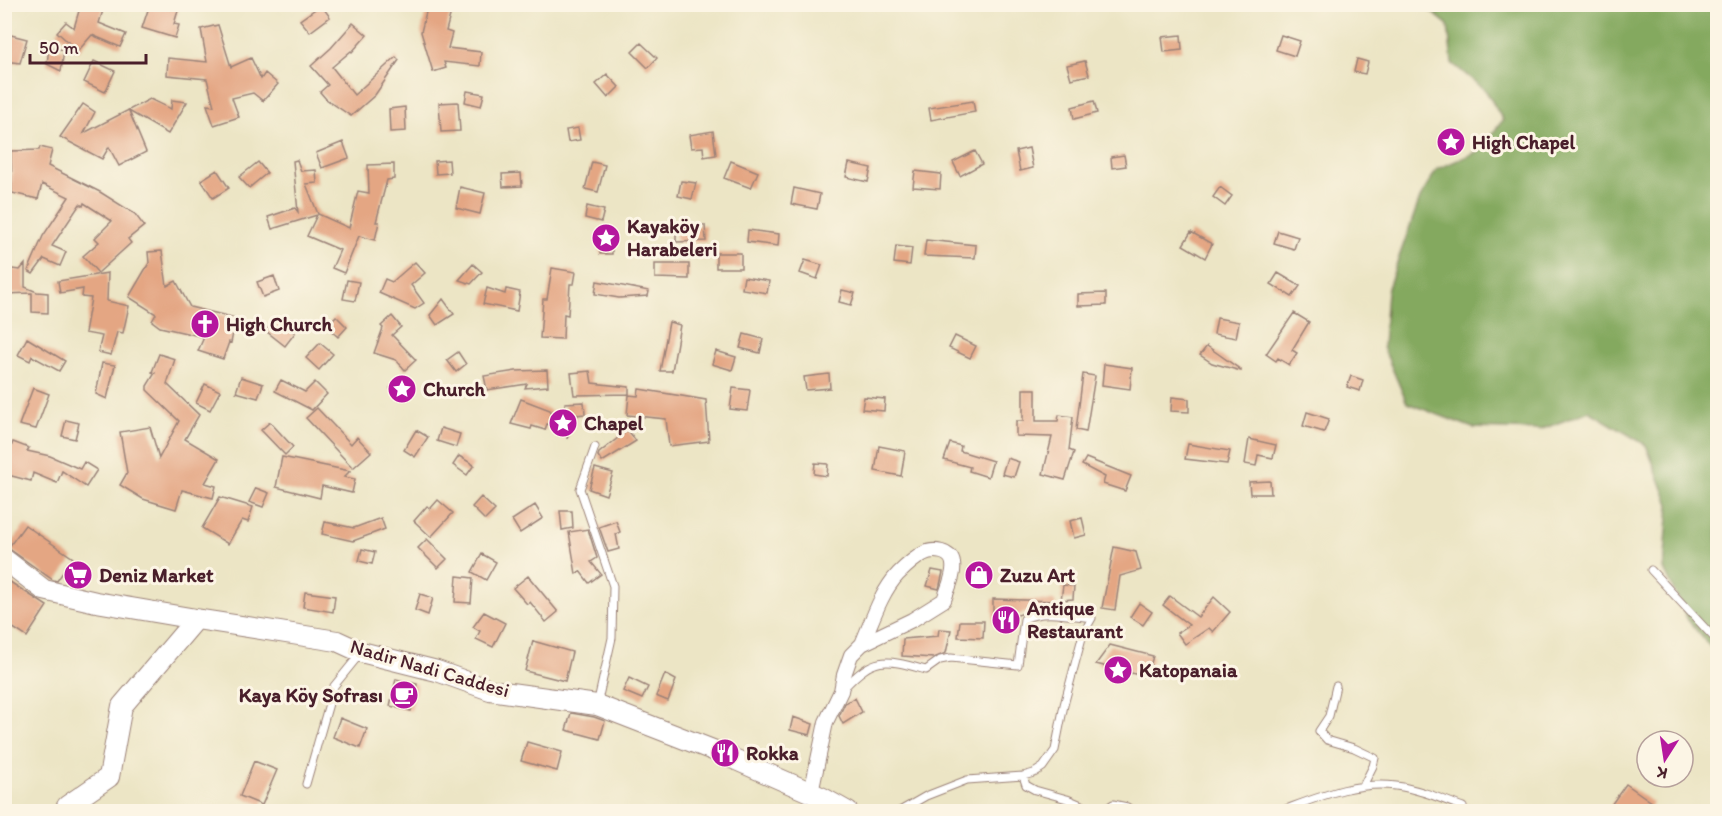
<svg xmlns="http://www.w3.org/2000/svg" width="1722" height="816" viewBox="0 0 1722 816" font-family="Itim,sans-serif">
  <style>
    .forest { fill: #84a95f; stroke: #676445; stroke-width: 1.5 }
    .building { fill: #e4a683 }
    .lines { fill: none; stroke-linecap: round; stroke-linejoin: round }
    .lane-casing { stroke: #9b8278; stroke-width: 9 }
    .street-casing { stroke: #9b8278; stroke-width: 16 }
    .secondary-casing { stroke: #9b8278; stroke-width: 22 }
    .lane { stroke: #fff; stroke-width: 7 }
    .street { stroke: #fff; stroke-width: 14 }
    .secondary { stroke: #fff; stroke-width: 20 }
    .labels { text-anchor: middle; stroke-width: 6; stroke-linejoin: round; paint-order: stroke }
    .poi-label { font-size: 20px; font-weight: bold; fill: #4a1f2b; stroke: #fcf5e5; text-anchor: start }
    .street-label { font-size: 20px; fill: #4a1f2b; stroke: #fcf5e5 }
  </style>
  <rect width="100%" height="100%" fill="#fcf5e5"/>
  <filter id="ink" filterUnits="userSpaceOnUse"><feTurbulence type="fractalNoise" baseFrequency=".0167" numOctaves="2"/><feDisplacementMap in="SourceGraphic" scale="12" xChannelSelector="R" yChannelSelector="G"/><feConvolveMatrix kernelMatrix="1 2 1 2 8 2 1 2 1" color-interpolation-filters="sRGB"/></filter>
  <filter id="wash" filterUnits="userSpaceOnUse"><feTurbulence type="fractalNoise" baseFrequency=".008" numOctaves="4" result="noise"/><feDisplacementMap in="SourceGraphic" scale="24" xChannelSelector="R" yChannelSelector="G"/><feGaussianBlur stdDeviation="1.35" result="paint"/><feColorMatrix in="noise" values="0 0 0 0 0 0 0 0 0 0 0 0 0 0 0 0 0 1.4 0 .05"/><feComposite in="paint" operator="in"/></filter>
  <g filter="url(#wash)">
    <rect width="100%" height="100%" fill="#ece5c5"/>
    <path class="forest" d="M1423,5h294v650l-29,-35 -24,-51 5,-65 -23,-59 -57,-34 -49,19 -67,-2 -66,-25 -24,-56 4,-56 33,-93 17,-29 42,-18 24,-31 -17,-29 -34,-28 -4,-38z"/>
    <g id="blocks">
      <path class="building" d="M81,4h24l-6,19 27,11 -6,13 -28,-12 -14,16 -21,-19 9,-10 8,6z
        M150,4h30l-6,20 5,1 -4,13 -33,-10z
        M428,4h25l-7,27 6,2 -4,15 33,4 -1,14 -36,-4 2,6 -13,4 -12,-40z
        M321,5l9,12 -20,15 -10,-12z
        M353,23l14,12 -15,17 -1,-1 -19,16 22,28 42,-38 3,3 -24,35 -24,21 -25,-17 -6,-7 8,-7 -17,-19 20,-18z
        M218,25l13,42 20,-9 10,21 4,-6 13,11 -15,17 -10,-8 -21,5 7,19 -25,8 -7,-20 7,1 -7,-27 -40,-4 1,-17 39,4 -6,-33z
        M11,35l16,4 -7,24 -16,-2z
        M1181,35l1,15 -18,2 -2,-15z
        M1281,35l19,6 -5,15 -19,-6z
        M641,43l16,15 -9,10 -16,-16z
        M49,47l15,3 -3,21 -14,-7z
        M1357,59l11,3 -3,12 -11,-2z
        M94,61l21,10 -10,21 -21,-10z
        M1085,61l4,14 -18,4 -4,-14z
        M607,74l12,13 -11,11 -12,-14z
        M467,91l17,3 -3,12 -16,-4z
        M150,99l21,10 1,-9 15,2 -19,32 -39,-23 17,41 -27,14 -10,-19 -7,12 -42,-22 23,-33 12,8 -11,21z
        M973,101l2,11 -44,8 -2,-12z
        M1094,101l3,12 -23,6 -2,-12z
        M458,102l2,29 -19,1 -2,-29z
        M405,107l1,24 -16,1 -1,-23z
        M578,128l2,12 -12,2 -2,-12z
        M713,131l3,24 -12,2 -1,-10 -12,1 -2,-13z
        M343,142l6,16 -27,10 -6,-15z
        M40,147l12,3 -4,16 52,26 35,22 9,12 -16,13 3,4 -33,30 -15,-17 16,-14 -4,-4 17,-17 -28,-18 -1,3 -3,-2 -28,42 14,6 -6,14 -16,-7 -11,15 -5,-3 15,-35 26,-39 -27,-13 -4,15 -26,-6 -1,-42 28,-1z
        M1029,148l4,20 -13,3 -4,-20z
        M975,151l7,13 -22,12 -7,-14z
        M1124,155l2,11 -14,2 -1,-11z
        M297,160l4,11 15,-1 1,13 -11,1 12,30 31,14 9,-37 11,2 -1,-28 26,-1v15l-7,1 -11,42h3l-4,18 -16,-4 -15,37 -12,-5 8,-18 -33,-14 10,-21 -45,14 -4,-12 27,-9 3,4 -5,-51z
        M449,160l1,13 -14,1 -1,-13z
        M731,161l27,11 -7,16 -27,-10z
        M258,162l9,11 -18,15 -10,-11z
        M592,162l13,3 -7,27 -13,-3z
        M849,163l22,5 -3,14 -22,-5z
        M217,170l12,18 -16,10 -12,-18z
        M915,171l26,3 -1,15 -27,-2z
        M521,173l1,13 -19,1 -1,-13z
        M681,181l15,2 -4,16 -14,-3z
        M460,187l25,6 -5,21 -24,-6z
        M1220,187l12,9 -7,10 -12,-9z
        M794,188l26,6 -3,15 -26,-5z
        M587,206l17,4 -3,12 -16,-4z
        M705,225l1,16 -30,1v-16z
        M748,230l31,4 -1,12 -31,-4z
        M1278,231l20,6 -4,12 -20,-6z
        M1191,232l21,12 -7,14 -22,-13z
        M926,240l50,5 -1,13 -51,-2z
        M600,242h12v12h-12z
        M896,246l16,2 -2,17 -16,-2z
        M162,251l5,35 9,-5 14,26 46,11 -5,25 -2,-1 -6,17 -25,-8 6,-14 -44,-10 -8,-6 4,-7 -27,-17 20,-34 -1,-11z
        M716,253h25v15h-25z
        M805,260l17,5 -5,14 -17,-6z
        M415,262l10,11 -14,12 13,18 -9,6 -36,-16 6,-14 7,3z
        M25,264v23l12,5 11,1v20l-16,-1v-19l-28,1v-26l16,2z
        M473,264l9,8 -11,12 -12,-4z
        M655,264h34v15l-34,-1z
        M552,268l24,4 -2,12h-4l-2,31 -4,-1 -1,25 -23,-1 3,-39h4z
        M108,273l-1,28 22,5 -6,27 -6,-1 -6,23 -13,-3 4,-16 -17,-3 6,-35 -9,-1 1,-8 -23,4 -2,-12z
        M1278,273l22,13 -8,11 -21,-13z
        M274,276l5,15 -16,6 -6,-15z
        M744,277l25,4 -2,12 -25,-4z
        M347,280l12,2 -4,19 -12,-2z
        M597,281l52,10 -1,5 -29,2 -24,-4z
        M487,288l18,6 1,-5 14,3 -3,19 -34,-7z
        M842,290l13,3 -4,12 -12,-3z
        M1106,293v12l-28,1v-12z
        M443,299l11,15 -17,11 -7,-10z
        M1294,313l15,9 -17,28 5,3 -8,12 -11,-7 -2,3 -10,-7z
        M336,316l11,11 -9,10 -12,-11z
        M392,316l9,11 -9,8 24,25 -11,10 -9,-10 -22,-7 9,-25 -2,-2z
        M275,318l20,15 -10,13 -19,-15z
        M1217,318l22,4 -3,16 -22,-4z
        M669,322l11,3 -8,46h-12z
        M744,334l19,5 -3,14 -20,-5z
        M955,336l21,10 -6,12 -21,-10z
        M27,338l38,23 -6,10 -27,-15 -2,5 -12,-6z
        M320,343l13,11 -14,16 -13,-12z
        M1207,346l34,24v1l-29,-8 -12,-8z
        M716,351l20,6 -4,13 -20,-6z
        M458,352l8,12 -10,8 -9,-12z
        M159,354l16,5 -8,25 32,31 -14,24 34,20 -14,24 11,3 -3,12 -31,-8 -6,19 -33,-10 -23,-14 7,-12 -7,-41 30,-5 9,31 20,-37 -32,-31v-4l8,-13 -3,-1z
        M102,363l13,2 -8,34 -11,-5z
        M1104,364l28,4 -2,21 -28,-4z
        M547,370l1,16 -23,2 2,-4 -40,6 -3,-14 32,-5z
        M590,371l2,12 37,4v7l-55,1 -3,-22z
        M829,374l1,14 -24,2 -2,-13z
        M1083,374l12,2 -9,56 -10,-2z
        M1351,376l12,4 -3,11 -13,-4z
        M241,377l22,7 -5,14 -22,-6z
        M399,377l14,12 -8,10 -15,-11z
        M281,380l24,12 10,-10 12,12 -15,16 -37,-19z
        M205,384l15,7 -10,19 -14,-7z
        M33,388l16,6 -13,35 -17,-4z
        M733,388l17,2 -3,21 -17,-2z
        M639,389l67,11 3,41 -40,5 -3,-27 -39,-4 2,-20 9,1z
        M1023,389h13v32h22l1,-6 14,2 -4,33 5,2 -9,28 -22,-6 9,-37 -36,-1v-15h7z
        M864,397l21,2 -1,12 -22,-2z
        M1172,397l17,2v13l-18,-1z
        M521,399l29,11 1,8 2,-7 12,4v-12l19,-1 1,12 -9,1 -9,24v-9l-20,-6 -2,6 -13,-4 -1,3 -20,-5z
        M317,408l34,36 6,-7 14,15 -18,16 -47,-50z
        M1307,412l22,7 -5,13 -21,-6z
        M66,420l13,3 -4,16 -13,-3z
        M270,422l23,25 -8,8 -24,-25z
        M441,428l19,6 -4,13 -19,-6z
        M416,430l12,7 -13,20 -11,-7z
        M628,430l8,11 -34,21 -4,-6 1,-3z
        M1249,439l27,6 -3,13 -15,-3 -2,11 -11,-2z
        M13,442l16,6 -2,3 23,5 30,13 4,-7 13,8 -11,17 -24,-16 -5,12 -24,-10 -2,8 -27,-7v-29l7,2z
        M950,443l11,3 -1,5 33,10 -5,16 -19,-6 1,-4 -26,-7z
        M1188,444l42,7 -3,13 -42,-5z
        M879,446l26,5 -4,25 -26,-5z
        M459,456l15,9 -7,10 -14,-10z
        M282,457l68,14 -6,6 11,2 -3,14 -30,-7 -2,12 -44,-11z
        M1007,458l12,4 -5,15 -12,-3z
        M1086,458l45,18 -6,15 -22,-7 2,-7 -23,-12z
        M815,463l13,1 -1,12 -13,-2z
        M595,468l18,5 -7,22 -17,-6z
        M1270,481l1,13h-21l-1,-12z
        M256,488l13,5 -6,14 -14,-5z
        M220,497l33,10 -5,15 -6,-2 -14,24 -26,-16z
        M481,497l14,13 -10,10 -13,-13z
        M438,500l15,13 -22,24 -17,-16 13,-15 3,3z
        M535,505l8,13 -23,15 -8,-13z
        M560,511h12l1,17 -11,2z
        M381,518l4,11 -32,12 -31,-7 3,-12 29,6z
        M1082,518l4,17 -12,3 -4,-17z
        M616,521l4,11 -4,2 3,15 -11,3 -9,-25z
        M25,525l48,33 -16,23 -4,-1 -45,-32z
        M588,529l9,29 -6,4 10,12 -12,9 -9,-12 -4,3 -7,-42z
        M427,539l20,20 -9,9 -20,-20z
        M1114,547l22,5 5,18 -21,6 -5,34 -13,-2z
        M362,549l13,3 -3,12 -13,-3z
        M482,554l14,8 -10,18 -14,-8z
        M932,570l11,2 -4,17 -12,-3z
        M457,576l16,2 -2,25 -16,-1z
        M528,576l30,36 -12,10 -16,-20 -3,2 -14,-16z
        M4,578l43,28 -20,31 -23,-15z
        M1063,585l11,1 -1,13 -12,1z
        M305,592l30,4 -2,16 -30,-5z
        M420,594l13,4 -5,17 -13,-5z
        M1170,596l28,21 16,-20 16,15 -17,20 -4,-4 -24,16 -8,-11 12,-8 -26,-20z
        M993,599l62,2 1,7 -17,1 -22,6 -1,7 -23,1z
        M1139,603l13,9 -9,13 -13,-8z
        M484,612l21,11 -12,24 -17,-8 4,-8 -7,-4z
        M960,621h24l-1,17 -25,-1z
        M939,629l12,1 -5,23 -12,5 -32,-2 1,-17 35,-3z
        M533,641l39,11 -7,29 -40,-10z
        M1110,645l43,11 -6,21 -51,-13z
        M665,674l11,6 -8,21 -12,-5z
        M629,678l19,9 -6,12 -19,-8z
        M396,679l21,5 -6,27 -21,-5z
        M855,698l7,14 -19,12 -4,-8 6,-13z
        M571,713l23,4 11,4 -5,18 -34,-9z
        M793,717l20,7 -3,11 -20,-5z
        M340,718l27,11 -7,19 -27,-11z
        M527,742l35,10 -5,19 -36,-10z
        M254,761l23,9 -15,35 -22,-9z
        M1626,784l27,19 -6,9h-26l-10,-7z"/>
    </g>
  </g>
  <g filter="url(#ink)">
    <use href="#blocks" fill-opacity="0" stroke="#9b8278" stroke-width="1.5"/>
    <g class="lines">
      <g class="lane-casing">
        <path id="lane" d="M595,447l-15,42 33,97 -1,52 -15,67
          M1651,570l67,72
          M1336,686l-7,30 -10,15 8,9 27,8 21,10 -2,8 -10,20
          M844,688c31,-33 41,-29 82,-18l14,-10 11,-2 67,7 6,-46c19,-10 47,-3 68,-1l-9,16 -19,71 -9,45 -12,17 -9,6 -11,3 -56,4 -41,16 -28,16
          M1023,776l3,9 9,5 32,9 31,13
          M306,784l28,-98 26,-32
          M1102,812l11,-8 14,3 7,5
          M1278,812c36,-13 78,-32 118,-26 23,3 46,13 67,21"/>
      </g>
      <g class="street-casing">
        <path id="street" d="M811,793l15,-71 15,-31 3,-16 7,-20 11,-11 50,-24 32,-20c3,-10 11,-25 9,-36 -1,-13 -20,-16 -30,-10 -8,4 -18,13 -25,20 -17,18 -26,47 -36,70"/>
      </g>
      <g class="secondary-casing">
        <path id="secondary" d="M4,559l40,31 52,12 100,17 141,22 24,11 76,19 53,19 107,15 121,47 105,46 25,14
          M65,812l2,-6 42,-29 13,-71 74,-87"/>
      </g>
      <use href="#lane" class="lane"/>
      <use href="#street" class="street"/>
      <use href="#secondary" class="secondary"/>
    </g>
  </g>
  <defs>
    <g id="sight-disc" transform="scale(1.5)"><circle r="9.5" fill="#b5179e" stroke="#fcf5e5"/><path d="M0-6L1.8-2.2L6-1.7L2.9 1.2L3.7 5.4L0 3.3L-3.7 5.4L-2.9 1.2L-6-1.7L-1.8-2.2Z" fill="#fff"/></g>
    <g id="church-disc" transform="scale(1.5)"><circle r="9.5" fill="#b5179e" stroke="#fcf5e5"/><path d="M-1.2-6h2.4v3.5h3.3v2.4h-3.3V6h-2.4V-.1h-3.3v-2.4h3.3Z" fill="#fff"/></g>
    <g id="supermarket-disc" transform="scale(1.5)"><circle r="9.5" fill="#b5179e" stroke="#fcf5e5"/><path d="M-6-5.5h2.5l.6 2H6L4.5 2H-2.5L-4.4-4H-6ZM-1.5 3.2a1.3 1.3 0 1 0 .1 0ZM3 3.2a1.3 1.3 0 1 0 .1 0Z" fill="#fff"/></g>
    <g id="shop-disc" transform="scale(1.5)"><circle r="9.5" fill="#b5179e" stroke="#fcf5e5"/><path d="M-5-2.5h2.3a2.7 3.5 0 0 1 5.4 0H5L5.5 6h-11ZM-1.5-2.5h3a1.5 2.3 0 0 0-3 0Z" fill="#fff"/></g>
    <g id="restaurant-disc" transform="scale(1.5)"><circle r="9.5" fill="#b5179e" stroke="#fcf5e5"/><path d="M-5-6h1v4h1v-4h1v4h1v-4h1v5L-1.5 .5V6h-2V.5L-5-1ZM5-6V6H3V1.5H1.5Q1.5-4 5-6Z" fill="#fff"/></g>
    <g id="cafe-disc" transform="scale(1.5)"><circle r="9.5" fill="#b5179e" stroke="#fcf5e5"/><path d="M-5.5-4.5H6V0H3Q3 3.5 0 3.5H-2.5Q-5.5 3.5-5.5 0ZM3-3.2v2h1.7v-2ZM-6 4.5H4V6H-6Z" fill="#fff"/></g>
  </defs>
  <g fill-rule="evenodd">
    <use href="#sight-disc" x="1451" y="142"/>
    <use href="#sight-disc" x="606" y="238"/>
    <use href="#church-disc" x="205" y="324"/>
    <use href="#sight-disc" x="402" y="389"/>
    <use href="#sight-disc" x="563" y="423"/>
    <use href="#supermarket-disc" x="78" y="575"/>
    <use href="#shop-disc" x="979" y="575"/>
    <use href="#restaurant-disc" x="1006" y="620"/>
    <use href="#sight-disc" x="1118" y="670"/>
    <use href="#cafe-disc" x="404" y="695"/>
    <use href="#restaurant-disc" x="725" y="753"/>
  </g>
  <g class="labels">
    <g class="poi-label">
      <text x="1472" y="149">High Chapel</text>
      <text x="627" y="233">Kayaköy<tspan x="627" dy="23">Harabeleri</tspan></text>
      <text x="226" y="331">High Church</text>
      <text x="423" y="396">Church</text>
      <text x="584" y="430">Chapel</text>
      <text x="99" y="582">Deniz Market</text>
      <text x="1000" y="582">Zuzu Art</text>
      <text x="1027" y="615">Antique<tspan x="1027" dy="23">Restaurant</tspan></text>
      <text x="1139" y="677">Katopanaia</text>
      <text x="383" y="702" text-anchor="end">Kaya Köy Sofrası</text>
      <text x="746" y="760">Rokka</text>
    </g>
    <g class="street-label">
      <text transform="translate(430 668) rotate(16)" y="7">Nadir Nadi Caddesi</text>
    </g>
  </g>
  <rect width="1722" height="816" fill="none" stroke="#fcf5e5" stroke-width="24"/>
  <g transform="translate(1665 759) rotate(192)"><circle r="28" fill="#fcf5e5" stroke="#b59f9b" stroke-width="1.5"/>
  <path d="M0-4.5L10 22L0 15L-10 22Z" fill="#b5179e"/>
  <text y="-9" font-size="16" font-weight="bold" text-anchor="middle" fill="#4a1f2b">K</text>
  </g>
  <path d="M30 54v9h116v-9" fill="none" stroke="#4a1f2b" stroke-width="3"/>
  <text x="39" y="54" font-size="18" fill="#4a1f2b" stroke="#fcf5e5" stroke-width="4.5" paint-order="stroke">50 m</text>
</svg>
